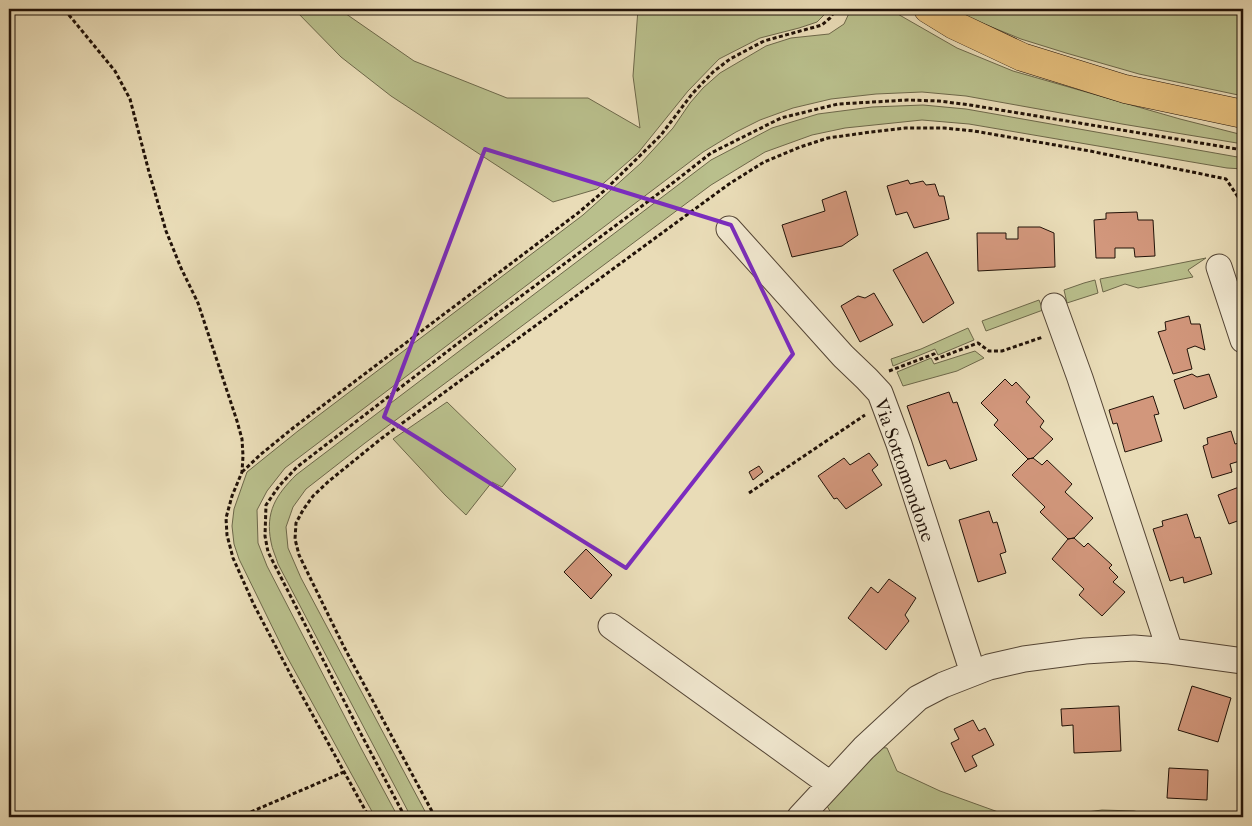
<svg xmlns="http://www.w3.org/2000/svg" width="1252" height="826" viewBox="0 0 1252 826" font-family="'IM FELL French Canon',serif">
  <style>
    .green { fill: #b9bf8c; stroke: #6d684a }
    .building { fill: #d2977c; stroke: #211208 }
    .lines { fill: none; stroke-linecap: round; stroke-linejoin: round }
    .minor-casing { stroke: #534434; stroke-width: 27 }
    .major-casing { stroke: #211208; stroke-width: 29 }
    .path { stroke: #211208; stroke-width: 3; stroke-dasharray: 4 2.5; stroke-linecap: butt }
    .minor { stroke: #f1e8d0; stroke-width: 25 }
    .major { stroke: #e4be7c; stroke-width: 28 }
    .marked { fill: none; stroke: #7b2cbf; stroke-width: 4; stroke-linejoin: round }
    .labels { text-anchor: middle; stroke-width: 4.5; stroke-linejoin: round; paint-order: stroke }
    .street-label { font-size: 19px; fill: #211208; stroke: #f1e8d0 }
  </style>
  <rect width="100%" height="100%" fill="#e9dcb7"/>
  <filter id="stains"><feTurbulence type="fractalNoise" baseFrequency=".004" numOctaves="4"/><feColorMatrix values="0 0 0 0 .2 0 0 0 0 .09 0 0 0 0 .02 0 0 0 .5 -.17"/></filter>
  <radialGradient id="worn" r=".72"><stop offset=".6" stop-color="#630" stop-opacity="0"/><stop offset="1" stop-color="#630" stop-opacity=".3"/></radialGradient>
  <path class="green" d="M294,9h45l75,52 93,37h81l52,30 -7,-52 5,-67h191l-4,5 -8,8 -18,6 -39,10 -41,21 -31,32 -50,62 -41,36 -44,13 -63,-41 -99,-65 -50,-39z
    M851,9h38l68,39 56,23 167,48 63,16v9l-121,-20 -156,-28 -44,-4 -46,2 -45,5 -38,9 -33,12 -24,12 -33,20 -418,316 -18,23 -10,19 1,33 9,23 95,184 36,67h-23l-89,-162 -47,-96 -5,-15 -2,-18 2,-17 13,-37 51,-41 285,-216 58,-52 32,-35 17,-25 13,-15 17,-15 46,-27 25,-8 38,-4 15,-10z
    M950,9h293v87l-104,-22 -73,-21 -45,-14 -59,-24z
    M923,105l43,4 277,49v11l-16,-1 -258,-44 -47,-4 -77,8 -33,7 -47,17 -54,33 -346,258 -59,46 -13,18 -7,20 2,21 13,30 127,239h-17l-133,-253c-2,-7 -6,-15 -7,-22 -6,-30 5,-47 25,-67l415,-315 61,-32 46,-14 54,-7z
    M1206,258l-18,12 5,7 -55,11 -13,-4 -22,8 -3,-13z
    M1095,280l3,13 -31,10 -3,-13 20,-7z
    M1039,300l4,10 -57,21 -4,-10z
    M968,328l6,12 -36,15 -3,-6 -42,17 -2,-7 30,-10z
    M975,351l9,7 -27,13 -54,15 -6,-14 34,-14 3,6z
    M447,402l69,67 -14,18 -10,-5 -26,33 -21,-20 -52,-56z
    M877,747l10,1 10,23 43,20 72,26h-179l-8,-15z
    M1102,810l32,1 28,6h-112z"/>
  <path class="building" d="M908,180l2,4 13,-3 3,4 9,-1 4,12h5l5,23 -35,9 -7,-16 -11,3 -9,-29z
    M846,191l12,44 -16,11 -50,11 -10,-32 43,-14 -3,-11z
    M1137,212l1,8h15l2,36 -20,1 -1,-9h-19v10h-19l-2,-38 12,-1v-6z
    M1018,227h22l14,6 1,34 -77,4 -1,-38h29v6h12z
    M927,252l27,51 -31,20 -30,-53z
    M874,293l19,32 -33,17 -19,-36 17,-10 7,2z
    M1189,316l2,8h9l5,26 -10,-4 -8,3 5,20 -19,5 -15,-42 8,-2 -1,-8z
    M1192,374l5,3 12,-3 8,23 -33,12 -10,-29z
    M1005,379l7,7 4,-4 14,15 -4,5 18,19 -4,6 13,12 -20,19 -5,1 -34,-34 4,-5 -17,-17z
    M949,392l4,11 4,-1 20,58 -27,9 -4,-9 -18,6 -21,-60z
    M1153,396l6,18 -5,1 8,26 -37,11 -8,-29 -4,1 -4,-14z
    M1231,431l4,13 7,-2 1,4v14l-13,4 2,8 -20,6 -9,-32 5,-2 -1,-6z
    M869,453l9,12 -6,5 10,15 -36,24 -9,-11 -3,1 -16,-23 26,-18 6,7z
    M1033,458l9,7 5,-5 25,24 -7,8 28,26 -19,20 -6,1 -28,-27 5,-5 -33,-32 16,-16z
    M759,466l4,6 -10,8 -4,-8z
    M1239,487l2,6h2v26l-14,5 -11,-29z
    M989,511l4,12 4,-1 9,30 -6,2 6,19 -28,9 -19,-62z
    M1187,514l8,24 5,-1 12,37 -28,9 -1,-6 -13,4 -17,-52 10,-3 -1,-5z
    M1074,538l10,9 4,-4 24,22 -3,3 9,9 -5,5 12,10 -23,24 -23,-21 5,-6 -32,-30 16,-20z
    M586,549l26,26 -21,24 -27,-27z
    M889,579l27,19 -11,17 4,6 -23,29 -38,-32 23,-31 7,6z
    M1192,686l39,12 -13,44 -40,-12z
    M1119,706l2,45 -47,2 -1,-28 -11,1 -1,-17z
    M973,720l6,11 6,-3 9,17 -22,11 5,10 -12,6 -14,-29 8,-4 -5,-10z
    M1169,768l39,2 -1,30 -40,-2z"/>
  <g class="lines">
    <g class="minor-casing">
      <path id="minor" d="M729,229l114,127 24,23 13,14 19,51 74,229
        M1219,267l24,73
        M1054,306l26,72 90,273
        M611,626l219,158
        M800,817l64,-69 54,-50 25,-13 46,-18 35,-8 61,-8 49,-3 36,3 73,10"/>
    </g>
    <g class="major-casing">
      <path id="major" d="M928,9l26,16 68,32 103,32 118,25"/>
    </g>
    <path class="path" d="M66,9l3,6 46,56 15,28 19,73 17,59 15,37 17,35 39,118 5,18 1,17 -1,16 -10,24 -6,22 1,17 6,23 21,47 41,78 74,134
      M1238,196l3,-12 2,-1
      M889,371l45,-17 2,5 42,-16 11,8h13l41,-14
      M242,472l18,-17 33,-27 285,-215 27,-23 56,-55 31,-41 21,-22 17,-13 34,-18 58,-16 8,-7 6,-9
      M749,493l116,-78
      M239,817l105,-45
      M405,817l-44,-83 -93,-182 -3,-16 1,-31 13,-19 18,-19 160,-123 217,-162 37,-29 70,-35 57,-14 69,-4 32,1 31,4 273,45
      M435,817l-91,-170 -45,-92 -4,-16 1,-16 7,-13 10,-14 16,-15 53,-43 347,-254 35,-22 36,-15 28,-9 43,-6 34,-4h39l30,3 116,20 136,28 12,18h5"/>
    <use href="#minor" class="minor"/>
    <use href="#major" class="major"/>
  </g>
  <path class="marked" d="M485,149l246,76 62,129 -167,214 -242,-151z"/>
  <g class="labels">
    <g class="street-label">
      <text transform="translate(905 470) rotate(71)" y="7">Via Sottomondone</text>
    </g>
  </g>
  <rect width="1252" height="826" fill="none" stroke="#e9dcb7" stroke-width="30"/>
  <rect x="10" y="10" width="1232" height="806" fill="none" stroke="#211208" stroke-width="2.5"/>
  <rect x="15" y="15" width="1222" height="796" fill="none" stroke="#211208"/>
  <rect width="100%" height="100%" filter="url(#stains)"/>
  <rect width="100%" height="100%" fill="url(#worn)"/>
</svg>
